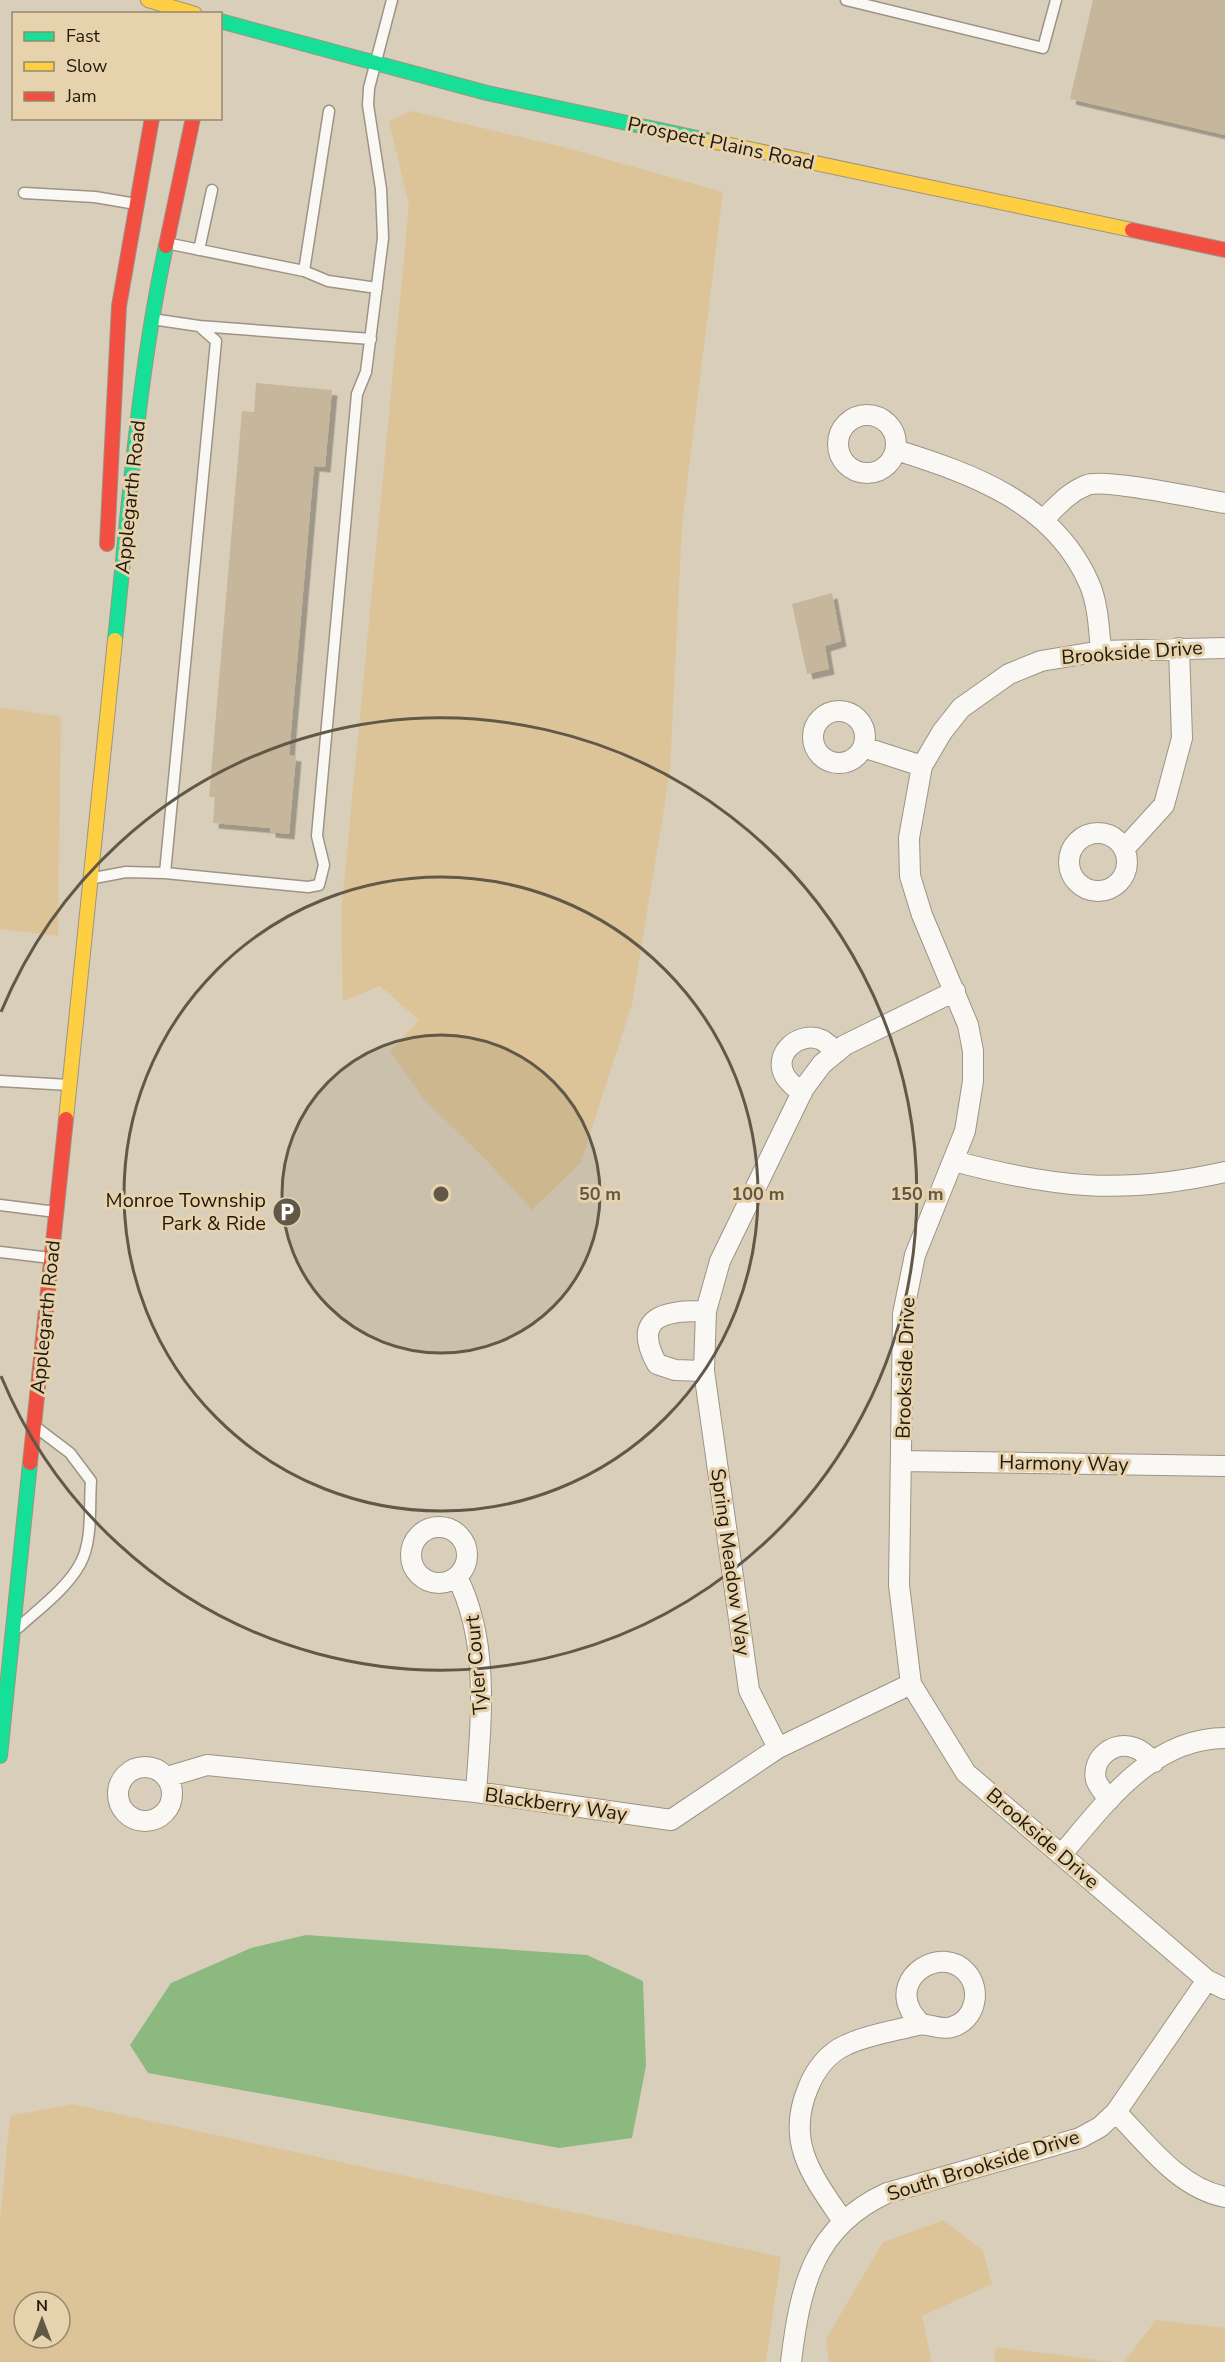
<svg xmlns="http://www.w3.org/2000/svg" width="1225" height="2362" viewBox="0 0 1225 2362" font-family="'Nunito Sans',sans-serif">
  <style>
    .green { fill: #dcc498; fill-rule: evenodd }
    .water { fill: #8bb980 }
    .building { fill: #c6b79c; filter: url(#shadow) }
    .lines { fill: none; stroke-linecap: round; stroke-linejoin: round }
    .lane-casing { stroke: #9c9484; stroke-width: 13 }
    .street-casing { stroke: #9c9484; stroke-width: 22 }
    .fast-casing { stroke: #9c9484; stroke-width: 16 }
    .slow-casing { stroke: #9c9484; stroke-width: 16 }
    .jam-casing { stroke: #9c9484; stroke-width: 16 }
    .lane { stroke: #f9f8f5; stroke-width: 10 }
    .street { stroke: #f9f8f5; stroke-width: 20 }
    .fast { stroke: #16e098; stroke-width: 14 }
    .slow { stroke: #ffcf43; stroke-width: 14 }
    .jam { stroke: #f24e42; stroke-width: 14 }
    .ring { fill: none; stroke: #615848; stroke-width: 3 }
    .labels { text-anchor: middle; stroke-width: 6; stroke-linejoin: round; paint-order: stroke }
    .street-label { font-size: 20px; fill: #20190b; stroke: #e6d2ad }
    .poi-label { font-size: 20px; fill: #20190b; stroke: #e6d2ad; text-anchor: end }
    .centre { fill: #615848; stroke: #e6d2ad; stroke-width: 3 }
    .ring-label { font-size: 18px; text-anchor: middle; font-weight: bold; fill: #615848; stroke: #e6d2ad; stroke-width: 6; stroke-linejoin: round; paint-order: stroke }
  </style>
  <defs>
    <filter id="shadow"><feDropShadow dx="5.5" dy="5.5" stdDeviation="0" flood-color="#0004"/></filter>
  </defs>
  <rect width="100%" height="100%" fill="#d9ceba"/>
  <path class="green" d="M411,111l152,36 160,45 -41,333 -12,246 -38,233 -51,158 -49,48 -43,-47 -66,-65 -33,-47 29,-31 -39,-34 -37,15 -2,-87 68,-709 -20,-84z
    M0,707l61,10 -3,219 -58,-7z
    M72,2104l709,153 -15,105h-766v-143l10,-103zM24,2302h36v36h-36z
    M944,2220l39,31 9,33 -70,32 10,46h-103l-3,-23 57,-97z
    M1156,2320l69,8v34h-101z
    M996,2347l119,15h-121z"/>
  <path class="water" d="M306,1935l281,20 56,26 3,85 -14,72 -73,10 -411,-75 -18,-28 41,-62 80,-35z"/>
  <path class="building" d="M1093,0h132v135l-155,-36z
    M256,383l76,7 -7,77 -11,-1 -25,289 7,1 -7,78 -19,-2v-4l-57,-5 2,-26h-6l33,-386 12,1z
    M832,593l9,48 -16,5 4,23 -22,5 -15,-70z"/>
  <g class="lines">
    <g class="lane-casing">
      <path id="lane" d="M846,0l197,48 13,-48
        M24,193l71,4 41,7
        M166,243l138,28 24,10 49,7
        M199,250l13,-60
        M304,271l25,-160
        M152,319l47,7 17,15 -51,532 143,14 11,-2 5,-20 -7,-29 40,-442 9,-22 17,-134 -2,-49 -13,-84 1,-17 23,-88
        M199,326l172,13
        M94,878l32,-6 39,1
        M0,1081l69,4
        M0,1205l56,7
        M0,1252l51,6
        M19,1627c21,-19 48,-39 61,-63 13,-23 9,-58 11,-83l-21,-28 -33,-25"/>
    </g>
    <g class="street-casing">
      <path id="street" d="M838 444a29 29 0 1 1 58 0a29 29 0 1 1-58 0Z
        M896,450c77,24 158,53 193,133 9,20 10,46 12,68
        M1044,519c14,-14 25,-27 43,-34 17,-7 114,14 138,18
        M1225,648l-124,3 -60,10 -32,13 -48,34 -19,24 -20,34 -13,72 1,38 12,39 46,110 5,26v30l-8,50 -50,124 -12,59 -4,271 12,99 55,89 241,207 18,9
        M813 737a26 26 0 1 1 52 0a26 26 0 1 1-52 0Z
        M863,747l59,19
        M1069 862a29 29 0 1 1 58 0a29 29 0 1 1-58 0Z
        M1124,849l40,-44 18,-67 -3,-90
        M802,1093c-6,-5 -13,-10 -17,-17 -13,-23 15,-46 37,-36 5,3 10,8 15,12
        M954,1161c100,27 169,34 271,11
        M704,1371l-29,-1 -18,-6c-27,-49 11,-54 49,-53
        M902,1461l323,5
        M411 1555a28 28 0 1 1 56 0a28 28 0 1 1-56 0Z
        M457,1577c33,65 24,144 19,215
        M778,1748l-29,-58 -45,-319 2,-60 14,-50 84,-173 18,-24 23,-19 110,-54
        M118 1794a27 27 0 1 1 54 0a27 27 0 1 1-54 0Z
        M167,1777l40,-12 269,27 195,28 107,-72 133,-64
        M1109,1800c-4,-6 -11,-14 -13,-20 -5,-23 19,-40 39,-32 7,2 13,9 19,14
        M1061,1855c43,-50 90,-117 164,-117
        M1116,2112c32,33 63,76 109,85
        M843,2221c-30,-44 -58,-78 -35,-133 7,-18 20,-35 38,-43 21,-10 48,-14 71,-20 11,-3 22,6 35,2 24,-7 30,-38 14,-55 -25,-27 -73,4 -56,37 2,6 7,10 11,15
        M791,2362c9,-75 22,-135 96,-169l193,-55 20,-11 16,-15 91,-132"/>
    </g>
    <g class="fast-casing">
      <path id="fast" d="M220,21l267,72 224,48
        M115,640c14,-132 23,-265 51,-394
        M0,1756l30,-293"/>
    </g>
    <g class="slow-casing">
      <path id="slow" d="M148,0l47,14
        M711,141l421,89
        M66,1119l49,-479"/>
    </g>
    <g class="jam-casing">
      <path id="jam" d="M1132,230l93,20
        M166,246l27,-128
        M107,544l12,-238 33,-188
        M30,1463l36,-344"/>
    </g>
    <use href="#lane" class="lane"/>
    <use href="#street" class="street"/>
    <use href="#fast" class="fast"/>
    <use href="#slow" class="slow"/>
    <use href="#jam" class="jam"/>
  </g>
  <circle cx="441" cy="1194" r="159" fill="#615848" fill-opacity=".12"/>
  <g class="ring">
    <circle cx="441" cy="1194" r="159"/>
    <circle cx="441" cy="1194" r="317"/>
    <path d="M1 1012A476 476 0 1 1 1 1376"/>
  </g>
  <defs>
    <g id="parking-disc" transform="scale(1.5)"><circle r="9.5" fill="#615848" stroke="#e6d2ad"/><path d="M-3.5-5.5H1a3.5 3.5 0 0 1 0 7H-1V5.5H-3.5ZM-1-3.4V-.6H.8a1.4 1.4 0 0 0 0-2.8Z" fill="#fff"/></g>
  </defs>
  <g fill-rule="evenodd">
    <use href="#parking-disc" x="287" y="1212"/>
  </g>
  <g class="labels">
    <g class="street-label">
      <text transform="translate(721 143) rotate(12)" y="7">Prospect Plains Road</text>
      <text transform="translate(130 497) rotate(-84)" y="7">Applegarth Road</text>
      <text transform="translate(1132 652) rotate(-4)" y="7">Brookside Drive</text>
      <text transform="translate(45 1317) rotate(-84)" y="7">Applegarth Road</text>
      <text transform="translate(905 1368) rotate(-88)" y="7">Brookside Drive</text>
      <text transform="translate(1064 1463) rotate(1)" y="7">Harmony Way</text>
      <text transform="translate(731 1562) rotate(82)" y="7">Spring Meadow Way</text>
      <text transform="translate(476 1665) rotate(-95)" y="7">Tyler Court</text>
      <text transform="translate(556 1804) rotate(8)" y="7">Blackberry Way</text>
      <text transform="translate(1043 1838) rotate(41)" y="7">Brookside Drive</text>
      <text transform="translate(983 2165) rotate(-17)" y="7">South Brookside Drive</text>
    </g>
    <g class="poi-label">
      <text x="266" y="1207">Monroe Township<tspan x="266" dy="23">Park &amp; Ride</tspan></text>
    </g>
  </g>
  <circle cx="441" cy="1194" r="9" class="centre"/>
  <g class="ring-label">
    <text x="600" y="1200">50 m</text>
    <text x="758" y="1200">100 m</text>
    <text x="917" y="1200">150 m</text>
  </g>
  <rect x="12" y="12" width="210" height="108" fill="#e6d2ad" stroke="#97886c" stroke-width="1.5"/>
  <rect x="24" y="32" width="30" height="9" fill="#16e098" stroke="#97886c" stroke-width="1.5"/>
  <text x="66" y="42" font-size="18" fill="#20190b">Fast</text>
  <rect x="24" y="62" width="30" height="9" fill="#ffcf43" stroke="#97886c" stroke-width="1.5"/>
  <text x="66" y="72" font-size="18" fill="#20190b">Slow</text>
  <rect x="24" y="92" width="30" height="9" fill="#f24e42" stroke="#97886c" stroke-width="1.5"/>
  <text x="66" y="102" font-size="18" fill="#20190b">Jam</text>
  <g transform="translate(42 2320)"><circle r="28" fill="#e6d2ad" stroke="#97886c" stroke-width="1.5"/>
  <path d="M0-4.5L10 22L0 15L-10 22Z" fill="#615848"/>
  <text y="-9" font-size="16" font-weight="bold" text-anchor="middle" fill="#20190b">N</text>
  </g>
</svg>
